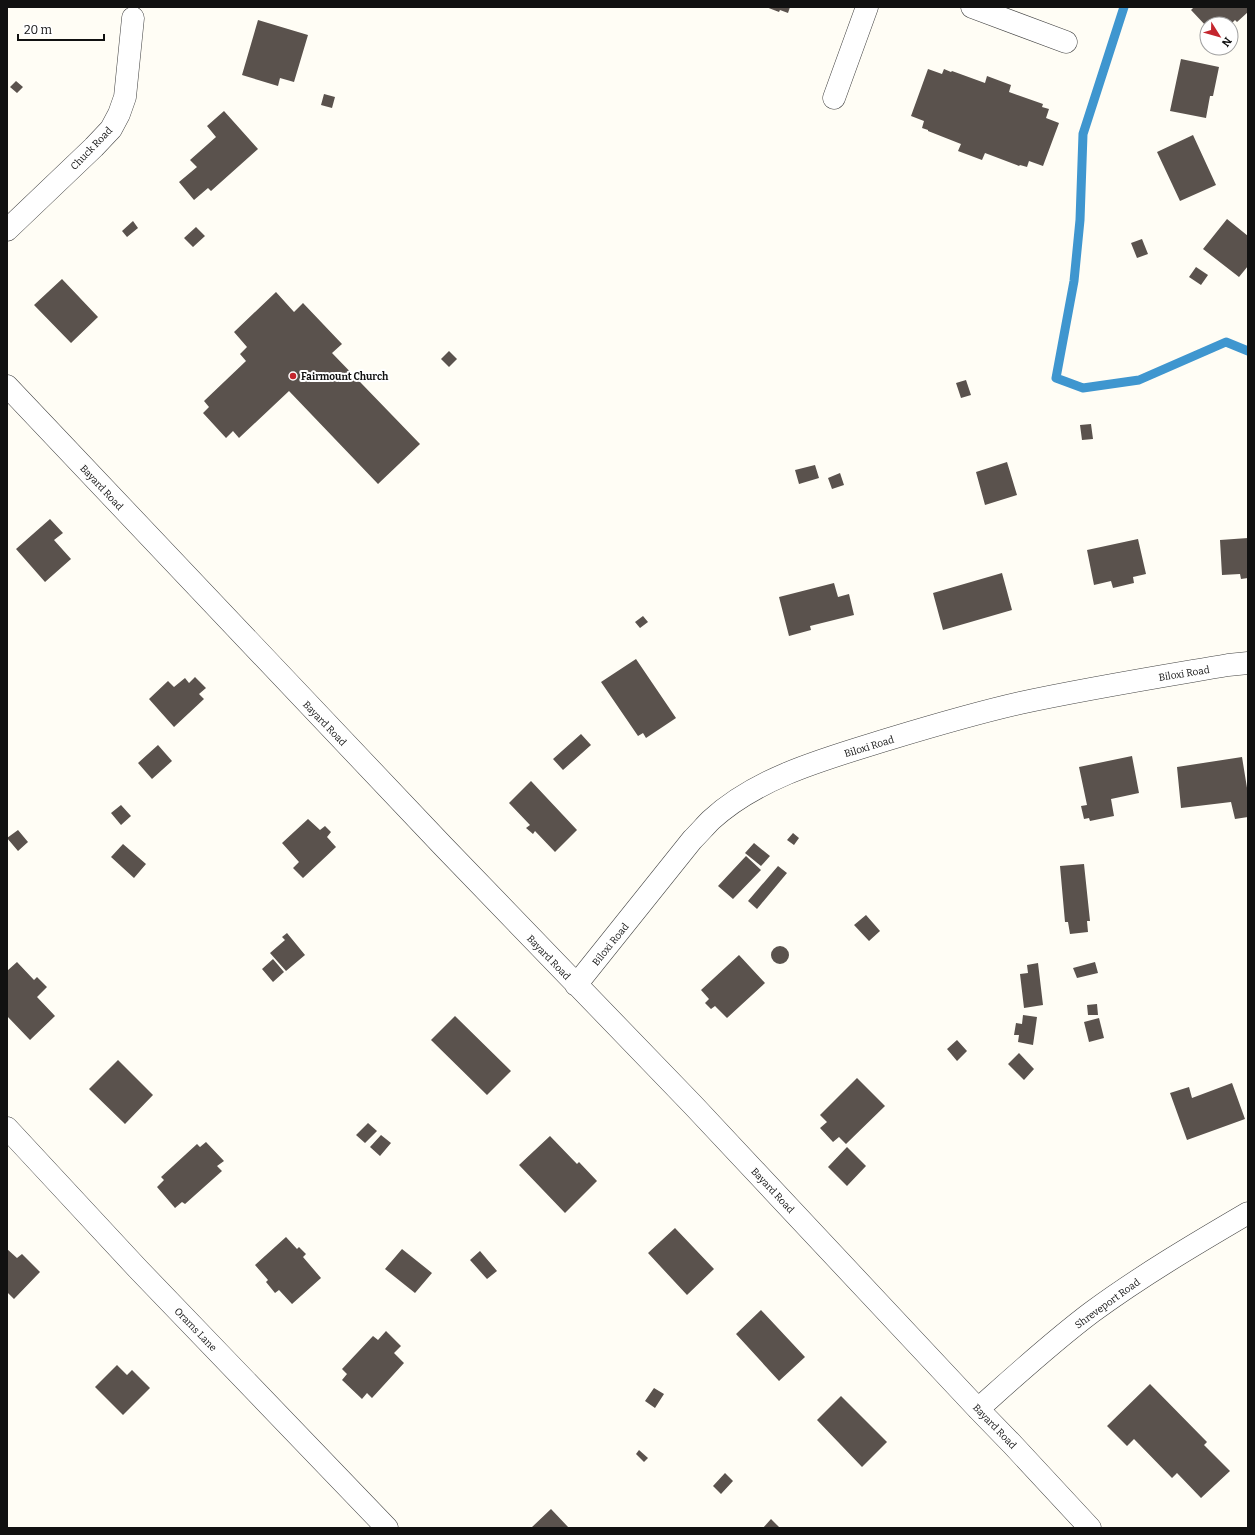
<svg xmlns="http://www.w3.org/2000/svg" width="1255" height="1535" viewBox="0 0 1255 1535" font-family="Bitter,serif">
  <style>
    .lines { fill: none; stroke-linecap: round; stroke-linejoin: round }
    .stream { stroke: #3f96cf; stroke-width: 9 }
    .building { fill: #5a524d }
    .street-casing { stroke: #444; stroke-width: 23 }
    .street { stroke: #fff; stroke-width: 22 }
    .poi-dot { fill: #c4262e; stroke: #fff; stroke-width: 1.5 }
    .labels { text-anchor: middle; stroke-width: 4; stroke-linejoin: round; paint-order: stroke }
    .street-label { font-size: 10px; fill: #111; stroke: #fff }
    .poi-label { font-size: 10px; font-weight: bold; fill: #111; stroke: #fff; text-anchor: start }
  </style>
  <rect width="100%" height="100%" fill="#fffdf5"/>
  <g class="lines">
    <path class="stream" d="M1124,7l-41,127 -3,86 -6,61 -18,97 27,10 56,-8 87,-38 22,9"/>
  </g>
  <path class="building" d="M766,7h24l-2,6 -8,-3 -1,2z
    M1194,7h54v5l-11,10 -2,-2 -4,4h-24v3l-16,-17z
    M258,20l50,15 -14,47 -14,-4 -2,8 -36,-11z
    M1181,59l38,8 -6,29h-3l-4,22 -36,-7z
    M928,69l14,5 2,-5 7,3 1,-1 33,12 2,-7 24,9 -2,7 34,12 -1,3 7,2 -3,9 13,5 -16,43 -14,-5 -2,6 -7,-2 -1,1 -34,-13 -3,7 -24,-9 3,-7 -33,-13v-1l-6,-2 2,-7 -13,-5z
    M16,81l7,6 -6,6 -7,-6z
    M324,94l11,3 -3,11 -11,-3z
    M224,111l34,38 -47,42 -3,-3 -14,12 -15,-18 18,-15 -7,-7 26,-23 -9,-11z
    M1193,135l23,50 -36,16 -23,-49z
    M1227,219l21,17v30l-9,11 -36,-28z
    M133,221l5,7 -11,9 -5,-6z
    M196,227l9,9 -12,11 -9,-9z
    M1142,239l6,15 -11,4 -6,-15z
    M1196,267l12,8 -7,10 -12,-8z
    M62,279l36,38 -27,26 -37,-38z
    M276,292l18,20 9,-9 39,41 -10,9 88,91 -42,40 -89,-93 -50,47 -6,-7 -7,7 -23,-25 6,-6 -5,-6 42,-40 -6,-7 7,-7 -13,-15z
    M449,351l8,8 -8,8 -8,-8z
    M966,380l5,15 -10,3 -5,-15z
    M1091,424l2,15 -11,1 -2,-15z
    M1007,462l10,33 -32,10 -9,-33z
    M815,465l4,13 -20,6 -4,-14z
    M840,473l4,12 -12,4 -4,-11z
    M50,519l13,14 -9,7 17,19 -26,23 -29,-33z
    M1248,538v40l-7,1 -1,-5 -18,1 -2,-35z
    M1138,539l8,35 -13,3 1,6 -21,5 -2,-7 -17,4 -7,-35z
    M1002,573l10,37 -69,20 -10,-37z
    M834,583l4,14 11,-3 5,21 -44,11 1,4 -22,6 -10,-39z
    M643,616l5,6 -8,6 -5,-6z
    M636,659l40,59 -30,20 -3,-5 -5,3 -37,-54z
    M195,677l11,11 -7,6 5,5 -30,28 -25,-28 19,-18 6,6 11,-9 4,5z
    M581,734l10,11 -28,25 -10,-11z
    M158,745l14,16 -20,18 -14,-16z
    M1132,756l7,37 -28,6 3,17 -24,5 -1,-3 -5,1 -3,-13 6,-1 -8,-38z
    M1242,757l6,37v23l-13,2 -4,-17 -50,6 -4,-41z
    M531,781l46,49 -22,22 -20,-21 -2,3 -7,-6 4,-3 -21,-22z
    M121,805l10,11 -10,9 -10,-12z
    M308,819l12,11 5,-4 6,6 -4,5 9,10 -33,31 -10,-10 6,-6 -17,-19z
    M18,830l10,12 -10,9 -11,-13z
    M793,833l6,5 -5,7 -7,-5z
    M754,843l16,13 -9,10 -16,-13z
    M123,844l23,20 -12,14 -23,-21z
    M746,856l15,14 -28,29 -15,-13z
    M1084,864l6,57h-3l1,11 -18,2 -2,-12h-3l-5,-56z
    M778,866l9,7 -30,36 -9,-8z
    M866,915l14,16 -11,10 -15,-16z
    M287,933l18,22 -19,16 -16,-18 15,-13 -3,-3z
    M771 955a9 9 0 1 1 18 0a9 9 0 1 1-18 0Z
    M739,955l26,28 -38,35 -12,-12 -4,3 -6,-6 4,-4 -8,-9z
    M273,959l11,13 -11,10 -11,-13z
    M17,962l17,18 3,-3 10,10 -10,10 18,19 -25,24 -23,-24v-45z
    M1095,962l3,11 -21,5 -4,-10z
    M1038,963l5,42 -19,3 -4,-34 8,-1 -1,-8z
    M1097,1004l1,11h-10l-1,-10z
    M1023,1015l14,2 -4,28 -15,-3 1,-7h-5l2,-12 6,1z
    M455,1016l56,55 -24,24 -56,-55z
    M1099,1018l5,20 -15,4 -5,-20z
    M957,1040l10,11 -10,10 -10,-12z
    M1019,1053l15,16 -10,11 -16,-16z
    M118,1060l35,35 -28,29 -36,-35z
    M857,1078l28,28 -39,38 -7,-7 -6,5 -13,-14 7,-6 -7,-7z
    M1232,1083l13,36 -58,21 -17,-47 19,-6 3,11z
    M368,1123l9,8 -12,12 -9,-8z
    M381,1135l10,8 -11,13 -10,-9z
    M550,1136l27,28 2,-2 18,19 -32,32 -46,-48z
    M206,1142l18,19 -7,5 5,5 -37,33 -3,-2 -7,6 -18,-21 7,-7 -3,-3 36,-33 3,3z
    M847,1147l19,19 -19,20 -19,-19z
    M675,1228l39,41 -27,26 -39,-42z
    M286,1237l11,12 2,-2 7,7 -3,3 18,21 -29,26 -13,-14 -4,3 -9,-11 2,-2 -13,-15z
    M7,1249l10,9 5,-4 18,18 -26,27 -7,-7z
    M402,1249l30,24 -17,20 -30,-24z
    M480,1251l17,20 -10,8 -17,-19z
    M761,1310l44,47 -26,24 -43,-47z
    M386,1331l15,15 -7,7 10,10 -32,35 -5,-5 -5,6 -20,-19 5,-6 -5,-5 31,-33 5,4z
    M117,1365l10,10 5,-5 18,18 -27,27 -28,-28z
    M1150,1384l57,58 -3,3 26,26 -29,27 -24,-25 -5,5 -38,-39 -7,7 -20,-20z
    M654,1388l10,6 -9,14 -10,-7z
    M841,1396l46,46 -25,25 -45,-47z
    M639,1450l9,8 -4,4 -8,-8z
    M725,1473l8,8 -12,13 -8,-8z
    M551,1509l18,19h-38z
    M771,1519l9,9h-17z"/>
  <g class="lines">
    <g class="street-casing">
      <path id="street" d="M972,7l94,35
        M834,98l33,-91
        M7,230l87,-83 17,-18 8,-15 6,-17 8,-79
        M7,386l436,460 250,259 285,304 34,35 78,84
        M576,985l116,-145c7,-7 13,-14 19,-20 48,-44 117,-62 178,-81 43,-13 87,-26 131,-36 69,-15 138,-26 208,-38l20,-2
        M7,1128l131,141 249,259
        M978,1409c37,-33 74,-67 114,-97 49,-36 103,-68 156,-99"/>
    </g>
    <use href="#street" class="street"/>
  </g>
  <circle class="poi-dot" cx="293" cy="376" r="4"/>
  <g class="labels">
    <g class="street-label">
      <text transform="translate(91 148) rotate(-46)" y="4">Chuck Road</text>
      <text transform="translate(102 487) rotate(47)" y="4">Bayard Road</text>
      <text transform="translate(1184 673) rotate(-9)" y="4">Biloxi Road</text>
      <text transform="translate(325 723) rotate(46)" y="4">Bayard Road</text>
      <text transform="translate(869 746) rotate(-17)" y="4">Biloxi Road</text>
      <text transform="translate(610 944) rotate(-51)" y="4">Biloxi Road</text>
      <text transform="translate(549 957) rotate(46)" y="4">Bayard Road</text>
      <text transform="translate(773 1190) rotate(47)" y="4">Bayard Road</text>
      <text transform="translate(1107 1303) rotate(-36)" y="4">Shreveport Road</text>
      <text transform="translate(196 1329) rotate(46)" y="4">Orams Lane</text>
      <text transform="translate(995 1426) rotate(46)" y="4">Bayard Road</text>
    </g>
    <g class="poi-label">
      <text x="301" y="380">Fairmount Church</text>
    </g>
  </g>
  <rect width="1255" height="1535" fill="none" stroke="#111111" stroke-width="16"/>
  <g transform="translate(1219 36) rotate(127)"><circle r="19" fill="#ffffff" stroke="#a0a0a0"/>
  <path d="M0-3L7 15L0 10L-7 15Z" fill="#c4262e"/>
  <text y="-6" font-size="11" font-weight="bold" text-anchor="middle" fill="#111111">N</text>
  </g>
  <path d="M18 34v6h86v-6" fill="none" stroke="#111111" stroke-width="2"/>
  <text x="24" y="34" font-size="12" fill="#111111" stroke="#ffffff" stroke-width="3" paint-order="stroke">20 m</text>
</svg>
